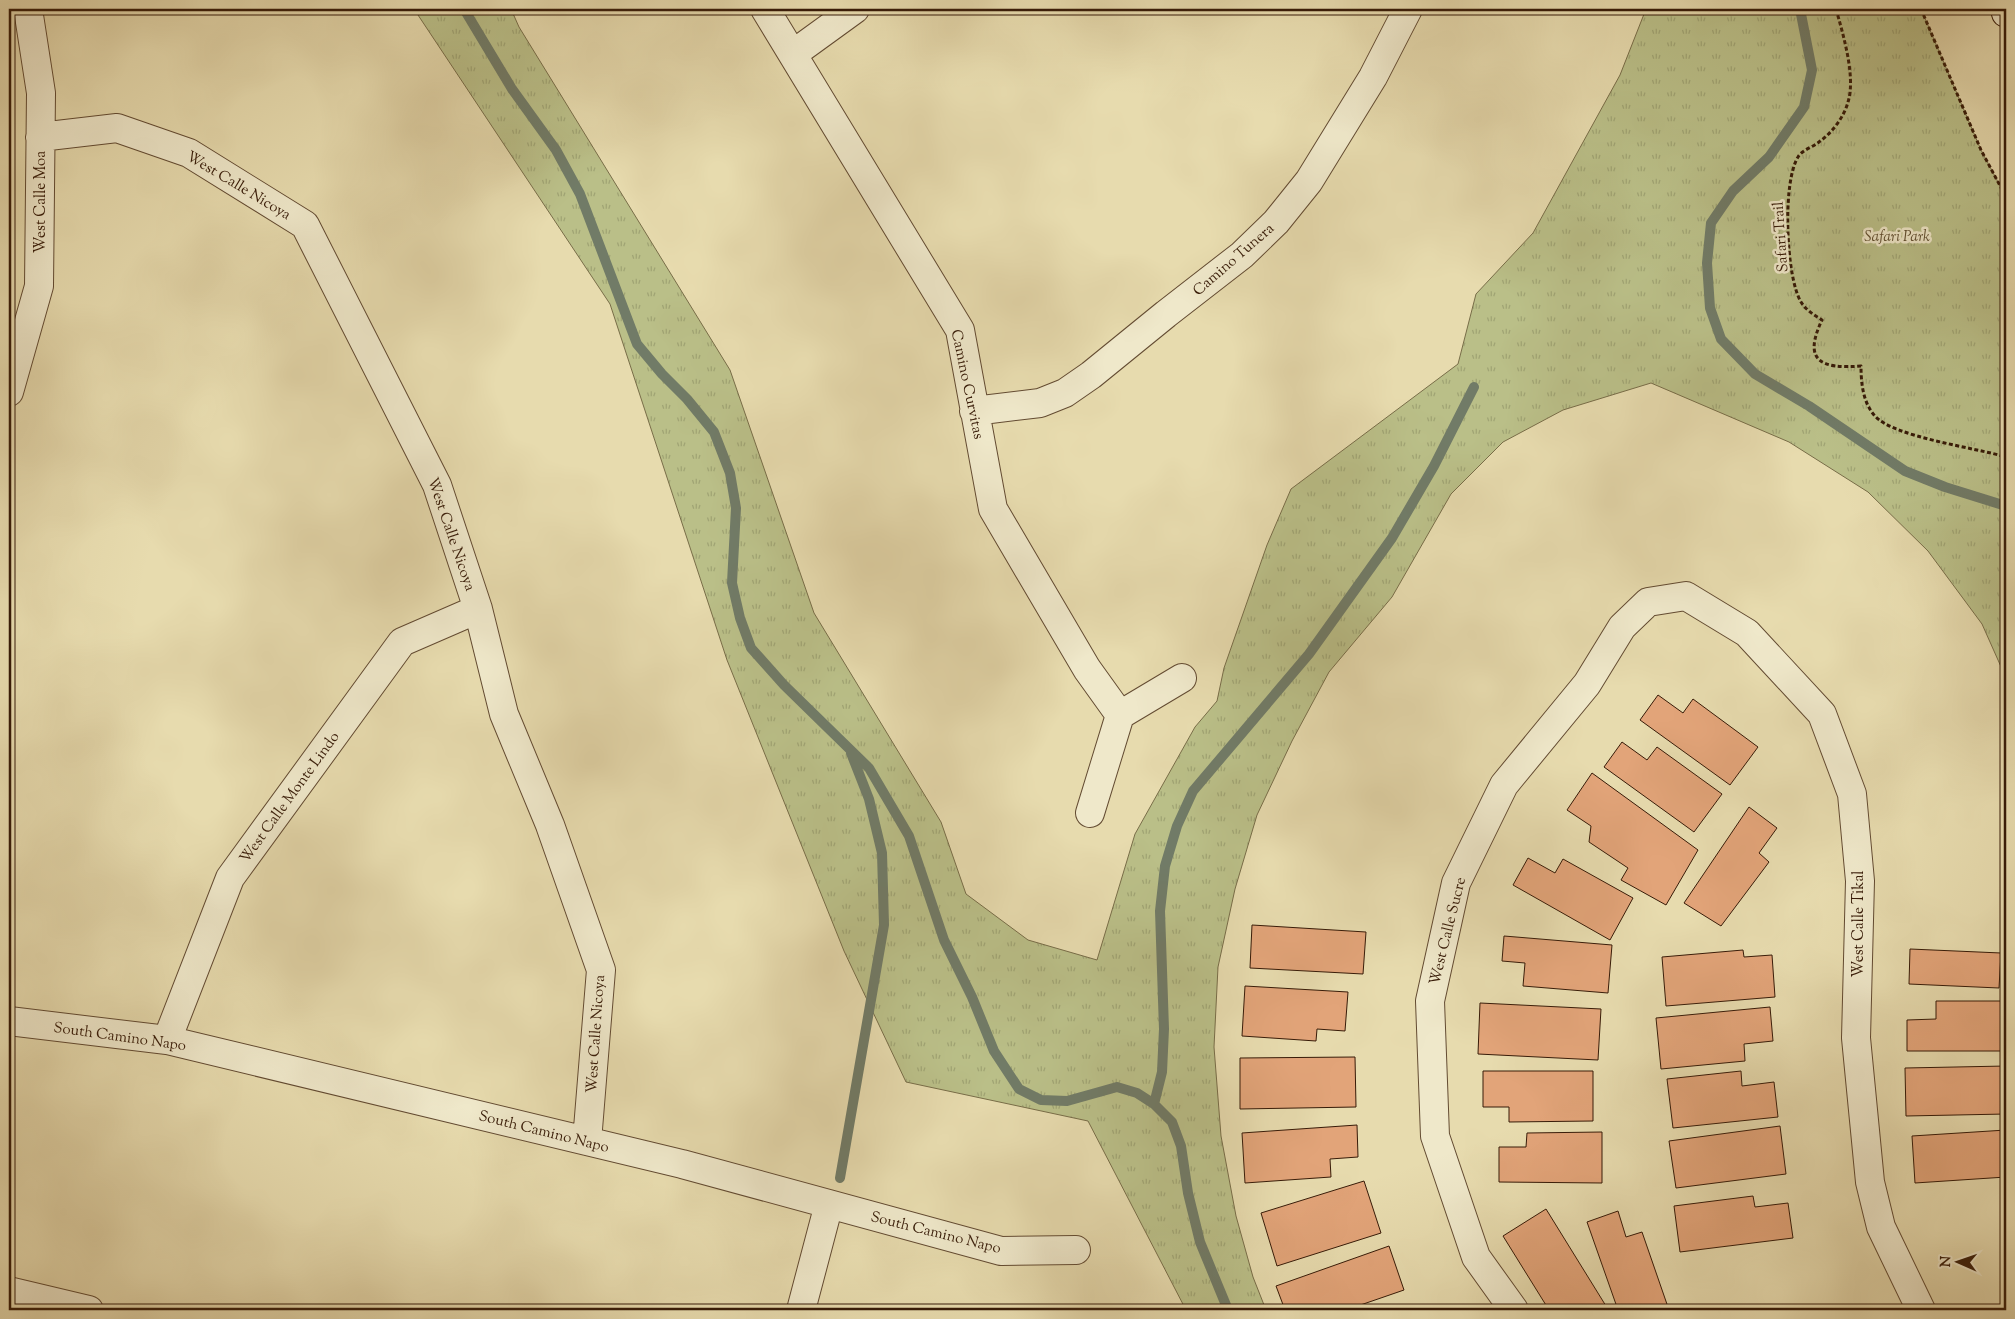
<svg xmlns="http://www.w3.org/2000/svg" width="2015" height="1319" viewBox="0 0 2015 1319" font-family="'Sorts Mill Goudy',serif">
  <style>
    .grass { fill: url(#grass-tufts); stroke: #786d48 }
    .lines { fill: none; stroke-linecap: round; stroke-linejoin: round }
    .stream { stroke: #717b67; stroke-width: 10 }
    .building { fill: #e2a479; stroke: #371b08 }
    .street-casing { stroke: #634b32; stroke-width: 30 }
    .secondary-casing { stroke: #371b08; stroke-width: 30 }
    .path { stroke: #371b08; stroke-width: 3; stroke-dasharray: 4 2.5; stroke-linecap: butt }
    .street { stroke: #efe8ca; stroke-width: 28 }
    .secondary { stroke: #efe8ca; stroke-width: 28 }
    .labels { text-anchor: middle; stroke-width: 5; stroke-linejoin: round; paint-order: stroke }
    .street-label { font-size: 15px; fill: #371b08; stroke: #efe8ca }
    .park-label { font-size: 15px; font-style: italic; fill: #5e4c2e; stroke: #efe8ca }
  </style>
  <defs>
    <pattern id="grass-tufts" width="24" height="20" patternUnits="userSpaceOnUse" patternTransform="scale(1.25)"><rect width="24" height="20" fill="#babf88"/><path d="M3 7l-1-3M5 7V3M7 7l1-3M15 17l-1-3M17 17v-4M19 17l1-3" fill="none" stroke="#a0a474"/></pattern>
  </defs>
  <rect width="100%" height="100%" fill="#e7dbae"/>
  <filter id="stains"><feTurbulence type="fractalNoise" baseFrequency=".004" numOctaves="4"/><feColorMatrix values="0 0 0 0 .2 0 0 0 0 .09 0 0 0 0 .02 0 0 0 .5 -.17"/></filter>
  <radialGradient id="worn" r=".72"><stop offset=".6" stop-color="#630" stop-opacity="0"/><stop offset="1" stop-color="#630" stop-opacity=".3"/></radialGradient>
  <path class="grass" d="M414,9h97l8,18 211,343 84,243 127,209 25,72 62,46 69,20 38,-126 60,-107 22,-26 7,-33 43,-123 24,-56 167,-125 18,-70 57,-61 87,-158 26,-66h275l60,141 25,47v481l-24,-54 -54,-73 -60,-59 -79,-50 -138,-59 -88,27 -60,32 -52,52 -59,103 -63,75 -37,69 -35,74 -22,74 -17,78 -4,80 7,89 15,80 17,61 13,33h-80l-98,-189 -182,-39 -62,-131 -117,-291 -117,-356z"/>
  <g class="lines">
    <path class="stream" d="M464,9l48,80 44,61 24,44 57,150 25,30 25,25 27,33 16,41 6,35 -4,75 8,35 11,30 33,37 85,83 40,68 35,104 28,57 22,54 25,38 22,11 26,1 50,-14 20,6 17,11 18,18 9,24 7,47 12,49 28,68
      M1800,9l12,61 -8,37 -35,50 -36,34 -22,32 -4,40 3,45 11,31 34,35 54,32 96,65 40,16 61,19
      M1154,1104l8,-32 2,-43 -4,-118 5,-45 12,-40 16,-35 116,-137 83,-116 42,-72 40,-79
      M840,1178l44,-253 -2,-72 -13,-54 -18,-46"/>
  </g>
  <path class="building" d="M1658,695l25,18 10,-14 65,48 -28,38 -90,-65z
    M1622,742l25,18 10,-13 65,47 -28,38 -90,-65z
    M1592,773l106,77 -32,55 -45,-25 7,-12 -39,-26 2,-16 -24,-16z
    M1749,807l28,21 -18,25 10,9 -48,64 -37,-23z
    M1528,858l27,15 8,-14 70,39 -23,42 -97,-55z
    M1252,925l114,7 -3,42 -113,-6z
    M1504,936l108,9 -4,48 -85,-7 2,-23 -23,-2z
    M1910,949l91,4 -2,35 -90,-4z
    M1743,950l1,7 28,-2 3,42 -109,9 -4,-49z
    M1245,986l103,6 -3,39 -28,-2 -1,12 -74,-5z
    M1936,1001h70v50h-99v-31l29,-1z
    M1480,1003l121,6 -3,51 -120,-6z
    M1770,1007l3,34 -29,3 1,17 -84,8 -5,-51z
    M1355,1057l1,50 -116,2v-51z
    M2006,1066v48l-100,2 -1,-48z
    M1483,1071h110v50l-84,1v-15h-26z
    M1741,1071l1,15 32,-4 4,35 -105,11 -6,-49z
    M1357,1125l1,32 -28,2 1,18 -86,6 -3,-50z
    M1780,1126l6,48 -110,14 -7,-47z
    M2006,1130v47l-91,6 -3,-47z
    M1602,1132v51l-103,-1v-35h27l1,-14z
    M1364,1181l17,52 -104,33 -16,-53z
    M1753,1196l2,11 33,-4 5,35 -113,14 -6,-46z
    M1546,1209l60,97 -7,4h-50l-46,-74z
    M1618,1211l8,26 16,-5 27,78h-51l-31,-88z
    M1389,1246l15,44 -58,20h-61l-9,-24z"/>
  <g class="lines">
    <g class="street-casing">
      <path id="street" d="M765,9l195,321 33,179 94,160 33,46
        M793,54l62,-45
        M40,137l77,-9 72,25 116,72 132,260 41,124 26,105 46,111 51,145 -14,171
        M9,392l30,-106 2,-193 -13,-84
        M974,411l66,-8 25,-10 26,-18 75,-61 76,-59 34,-33 33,-41 64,-104 35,-68
        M1090,813l30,-98 62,-37
        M9,1021l158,19 515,124 319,87 75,-1
        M167,1040l63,-162 172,-236 76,-33
        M9,1291l80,19
        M801,1310l28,-106
        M1514,1310l-38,-53 -41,-121 -5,-135 26,-118 48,-98 83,-101 35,-57 26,-25 38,-6 61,37 75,81 30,80 8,87 -4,157 14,144 11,45 40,83"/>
    </g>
    <g class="secondary-casing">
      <path id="secondary" d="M2005,9l1,4"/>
    </g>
    <path class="path" d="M1836,9c7,25 20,68 12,93 -4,15 -16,31 -29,40 -6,5 -17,8 -21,15 -16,26 -12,120 3,145 5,8 13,13 21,18 -20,42 0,49 39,46 0,17 2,37 14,50 18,21 102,32 131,41
      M1921,9l60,141 25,47"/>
    <use href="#street" class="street"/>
    <use href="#secondary" class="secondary"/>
  </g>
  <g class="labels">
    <g class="street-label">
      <text transform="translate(239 185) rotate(31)" y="5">West Calle Nicoya</text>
      <text transform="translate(40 202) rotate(-90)" y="5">West Calle Moa</text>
      <text transform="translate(1780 237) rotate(-94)" y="5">Safari Trail</text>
      <text transform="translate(1233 259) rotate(-41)" y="5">Camino Tunera</text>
      <text transform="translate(968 384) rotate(78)" y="5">Camino Curvitas</text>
      <text transform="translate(452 534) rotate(71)" y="5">West Calle Nicoya</text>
      <text transform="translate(289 797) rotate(-54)" y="5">West Calle Monte Lindo</text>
      <text transform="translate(1858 924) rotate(-90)" y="5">West Calle Tikal</text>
      <text transform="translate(1447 931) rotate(-76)" y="5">West Calle Sucre</text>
      <text transform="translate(595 1034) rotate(-86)" y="5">West Calle Nicoya</text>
      <text transform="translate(120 1036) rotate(8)" y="5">South Camino Napo</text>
      <text transform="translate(544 1131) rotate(14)" y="5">South Camino Napo</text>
      <text transform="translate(936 1232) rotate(14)" y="5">South Camino Napo</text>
    </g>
    <g class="park-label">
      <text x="1897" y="241">Safari Park</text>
    </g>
  </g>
  <rect width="2015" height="1319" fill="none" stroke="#e7dbae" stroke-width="30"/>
  <rect x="10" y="10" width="1995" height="1299" fill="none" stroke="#371b08" stroke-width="2.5"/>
  <rect x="15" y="15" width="1985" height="1289" fill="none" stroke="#371b08"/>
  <g transform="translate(1958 1262) rotate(272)" stroke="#efe8ca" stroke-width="4" paint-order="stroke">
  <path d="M0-4L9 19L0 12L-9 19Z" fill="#371b08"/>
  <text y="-8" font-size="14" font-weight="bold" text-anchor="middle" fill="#371b08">N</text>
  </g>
  <rect width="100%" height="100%" filter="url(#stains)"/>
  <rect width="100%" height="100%" fill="url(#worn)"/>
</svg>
